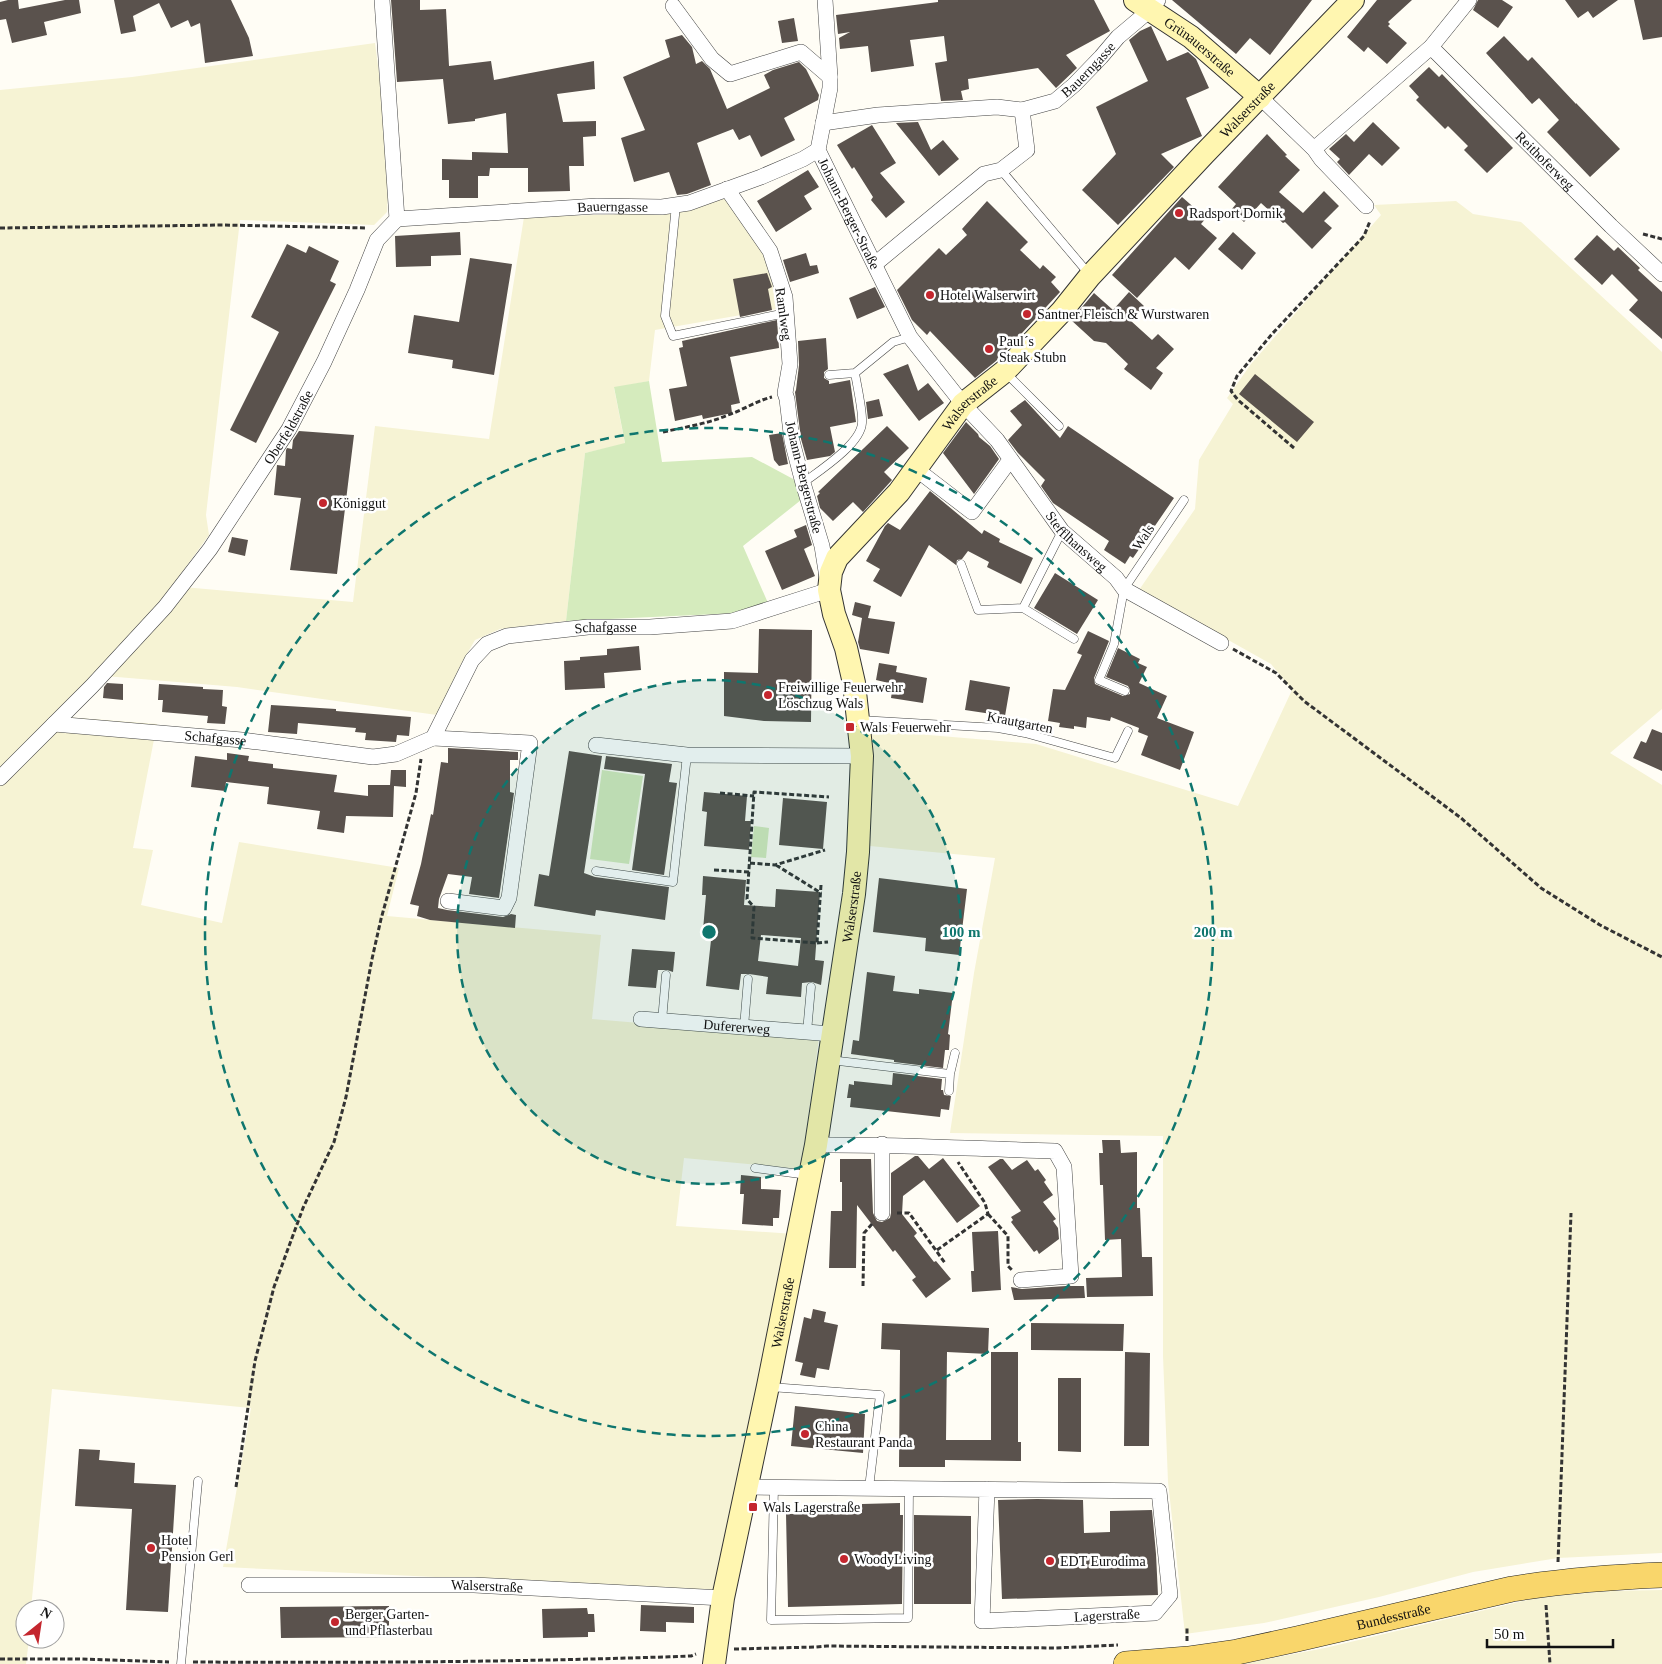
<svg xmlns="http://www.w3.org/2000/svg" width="1662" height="1664" viewBox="0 0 1662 1664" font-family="Georgia,serif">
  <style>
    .farmland { fill: #f6f3d4 }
    .green { fill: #d5ebbd }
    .building { fill: #5a524d; fill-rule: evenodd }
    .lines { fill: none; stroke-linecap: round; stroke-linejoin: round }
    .lane-casing { stroke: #444; stroke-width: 9 }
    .street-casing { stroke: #444; stroke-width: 16 }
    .secondary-casing { stroke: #333; stroke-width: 24 }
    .primary-casing { stroke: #222; stroke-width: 26 }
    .path { stroke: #333; stroke-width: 3; stroke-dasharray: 5 2.5; stroke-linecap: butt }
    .lane { stroke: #fff; stroke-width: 8 }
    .street { stroke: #fff; stroke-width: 15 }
    .secondary { stroke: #fff6b0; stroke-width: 22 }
    .primary { stroke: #f9d66b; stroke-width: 25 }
    .ring { fill: none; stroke: #0f766e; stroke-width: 2.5; stroke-dasharray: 9 6 }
    .poi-dot { fill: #c4262e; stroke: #fff; stroke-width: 2 }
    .labels { text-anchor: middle; stroke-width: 5; stroke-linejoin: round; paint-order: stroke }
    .street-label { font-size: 14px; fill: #111; stroke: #fff }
    .poi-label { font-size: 14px; fill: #111; stroke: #fff; text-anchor: start }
    .centre { fill: #0f766e; stroke: #fff; stroke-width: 2.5 }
    .ring-label { font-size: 15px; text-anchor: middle; font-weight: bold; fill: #0f766e; stroke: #fff; stroke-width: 5; stroke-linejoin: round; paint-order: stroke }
  </style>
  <rect width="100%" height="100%" fill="#fffdf5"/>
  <path class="farmland" d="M375,43l15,112 -3,57 -13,13 -134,-5 -34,295 3,20 -37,51 181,16 22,-176 114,13 35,-222 144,-4 59,-17 37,55 18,57 -127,22 -6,51 -35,7 11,56 -40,9 -19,168 -66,8 -25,11 -14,24 -24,51 -200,-28 -132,-11 -39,41 91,7 -24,124 20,2 -12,55 81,18 17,-81 160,26 -12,48 214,19 -9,84 227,19 -18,131 -117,-11 -8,68 133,9 -76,356 -510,-24 28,-159 -199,-19 -21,220h-6v30h4l-3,25h-26v-1574l132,-13z
    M1456,201l17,13 48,8 141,130v357l-52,44 52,32v768l-104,5 -85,14 -94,25 -115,26 -79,11 -17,-152 -5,-126v-220l-213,-3 24,-160 21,-115 -125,-12 -1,-116 167,14 202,62 54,-116 -21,-26 -132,-74 56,-81 4,-49 34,-56 -6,-6 24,-34 130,-149 -7,-10z
    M1662,1590v74h-421l84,-16 211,-50 72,-7z"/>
  <path class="green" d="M649,381l13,81 90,-5 43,23 6,20 -58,46 25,57 -29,10 -173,8 19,-168 40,-10 -11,-56z
    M602,770l41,6 -14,88 -39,-5z
    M754,826l15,2 -3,30 -15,-1z"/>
  <path class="building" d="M8,0h10l1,9 46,-9h14l2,13 -37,9 3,13 -35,8 -6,-24 -6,1v-18z
    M114,0h117l18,38 4,18 -48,7 -5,-40 -9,4 -3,-7 -17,8 -12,-25 -26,13 3,15 -15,3z
    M391,0h29v10l26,-1 3,57 42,-5 3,19 100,-19 1,28 -38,5 6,28 33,-1v15l-13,1 1,29h-15l1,25 -42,1v-24h-38l-1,8h-11v22h-29v-18h-7v-21l30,1v-8l36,1 -2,-40 -31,6v2l-27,3 -5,-45 -46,3z
    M938,0h156l16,31 -44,24 11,13 -21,20 -18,-20 -70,11 1,10 -8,2 2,9 -22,1 -6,-38 12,-2 -3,-25 -34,4 4,26 -43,6 -3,-26 -28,3 -1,-11 11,-6 -12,2 -2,-19 102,-13z
    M1172,0h140l-42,55 -20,-17 -14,16z
    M1377,0h35l-24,22 2,2 -2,2 19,17 -20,21 -19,-17 -4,5 -17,-15z
    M1478,0h24l11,7 -15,21 -25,-18z
    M1565,0h53l-25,18 -5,-7 -10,7z
    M1634,0h28v37l-19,3z
    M794,18l4,23 -16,2 -4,-22z
    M1151,26l16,35 21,-9 8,7 13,29 -23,10 16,38 -41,18 13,13 -56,58 -36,-35 34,-36 -20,-47 52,-26 -19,-41 11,-9z
    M682,35l10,12 4,17 6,-3 8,8 17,40 43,-21 -6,-13 9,-5 26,-8 7,7 13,26 -1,5 -34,18 11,22 -34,17 -11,-22 -11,5 -6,-11 -36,14 14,42 -24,9 -10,1 -8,-23 -35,10 -13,-44 24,-8 -22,-53 47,-20 -5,-17z
    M1504,36l24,25 4,-4 44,47v-1l44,46 -30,28 -43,-45 12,-12 -20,-22 -7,6 -46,-51z
    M1429,67l10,10 3,-3 71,74 -26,25 -23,-23 4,-4 -20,-20 -3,3 -29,-29 3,-3 -10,-11z
    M918,122l13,28 12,-10 16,19 -20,17 -43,-53z
    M1373,122l27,26 -18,18 -13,-12 -20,21 -12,-13 3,-3 -11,-10 17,-15 8,8z
    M872,125l24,38 -16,10 25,29 -19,16 -15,-18 2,-3 -19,-30 -2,2 -15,-24z
    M1267,134l20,21 -2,1 15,14 -21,22 24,21 21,-22 15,15 -15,15 8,7 -20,21 -27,-27 -2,1 -22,-20 -17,19 -13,-12 5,-6 -18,-17z
    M808,170l11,17 -15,9 8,13 -36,23 -19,-31z
    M1182,197l24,21 -5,6 16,14 -28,32 -14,-13 -38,41 -25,-23z
    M987,201l41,41 -8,8 20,19 3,-4 13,12 -5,5 9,10 -64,69 -21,17 -45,-47 -3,4 -15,-15 -15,-30 42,-42 7,7 21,-20 -5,-6z
    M460,232l1,23 -30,1v10l-35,1 -1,-31z
    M1233,232l23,21 -14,17 -24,-21z
    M1597,235l17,16 4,-4 22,21 -2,2 24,22v47l-33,-29 9,-10 -26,-26 -10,11 -28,-26z
    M287,244l19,9 3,-7 30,15 -9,20 6,3 -80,159 -26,-13 49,-98 -28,-15z
    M806,253l4,13 7,-1 2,8 -29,9 -7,-22z
    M470,258l42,6 -18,111 -42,-7 1,-8 -45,-7 6,-38 45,7z
    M767,273l5,14 -4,2 4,21 -32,7 -7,-38z
    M875,287l10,20 -28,12 -8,-21z
    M1129,292l15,14 -13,15 21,19 6,-6 16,15 -18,19 7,5 -12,17 -27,-21 4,-5 -22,-21 -12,-2 -23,-21 23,-27 19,17z
    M777,320l2,28 -49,9 10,46 -9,2 1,8 -29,6 -1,-4 -27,6 -6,-32 18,-3 -8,-38 4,-1 -1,-6z
    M826,338l2,31 -4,3v6l5,3v3l21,-4 6,42 -26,5 5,25 -5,4 -23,4 -6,-21 -6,-47 1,-2 3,-25 -1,-24z
    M908,364l10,27 10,-8 16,20 -25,18 -36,-47z
    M1255,374l59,48 -17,20 -58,-48z
    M879,399l4,17 -15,3 -2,-17z
    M1025,400l35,38 8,-12 106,72 -41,60 -3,-2 -5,8 -21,-14 5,-9 -56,-38 -12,-17 4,-6 -27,-27 -10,-13 14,-15 -12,-14z
    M966,422l12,12 1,3 11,9 9,13 -25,35 -31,-41z
    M887,426l22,22 -25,24 8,8 -29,32 -10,-10 -20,19 -13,-13 -3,-12 3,-3 -2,-1z
    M299,431l55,4 -17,139 -47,-4 11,-72 -27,-3 3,-30 8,1 1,-16 1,-2 5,1 1,-9z
    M782,433l6,31 -9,2 -5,-6 -5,-25z
    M930,491l52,43 2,-4 16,9 -1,3 34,16 -12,26 -34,-17 2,-5 -21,-11 -6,8 -5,1 -1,5 -27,-20 -28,52 -28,-16 7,-12 -14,-8 19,-35 3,-3 12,7z
    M806,525l6,20 -8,4 11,27 -33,14 -17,-39 32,-14 -3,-7z
    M232,537l16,3 -3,16 -17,-4z
    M1055,573l43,27 -21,34 -43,-26z
    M855,602l16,4 -3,12 27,4 -6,32 -29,-5 -2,-7 4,-24 -10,-3z
    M759,629l53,1 -1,92 -47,-1 -40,-5v-44l34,1z
    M1088,631l21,10 -15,37 1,6 28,12 7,-2v-4l-2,-4 -22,-9 12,-29 22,11 -2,4 9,4 -8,16 28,13 -10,22 37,14 -14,38 -39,-15 7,-19 -10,-4 1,-4 -28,-11 -1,4 -23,-4 -1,11 -12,-2v3l-15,-2 1,-4 -12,-2 5,-32 12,1 17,-35 -5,-2z
    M639,646l2,24 -37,3 1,15 -40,2 -1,-29 16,-1v-3l27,-2v-6z
    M879,663l18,3 -1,6 31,6 -4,25 -32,-5 2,-14 -17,-4z
    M970,680l40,7 -5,29 -40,-6z
    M107,683l16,1v16l-20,-2 1,-11z
    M159,684l44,3v2l20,1 -1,16 5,1 -2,17 -18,-1 1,-7 -46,-4 1,-12h-5z
    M271,705l65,4v2l75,6 -2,19 -12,-1 -1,7 -31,-2 1,-7 -11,-1 1,-4 -58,-5 -1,11 -29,-2z
    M1652,729l10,4v38l-29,-13 8,-17 5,2z
    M448,748l70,4v8h-8v32l4,1 -15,105 -30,-4 3,-17 -24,-3 -9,25 -1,9 9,2 56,7 8,-3 5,1 -1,13 -85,-8 -13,-4 2,-10 -9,-2 11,-40 10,-50 2,1 8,-53 7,1z
    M569,751l33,5 -18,117 11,4 74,10 -4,33 -69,-10 -1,6 -61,-10 5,-32 10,2z
    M227,753l22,3 -1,5 25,3v4l64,7 -3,17 34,4v-11h22l1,-15h15v17l-12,-1 -1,31 -47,-1 -2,17 -27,-4 3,-18 -53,-7 2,-17 -43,-5 -1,9 -34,-4 4,-31 32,4z
    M606,756l66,8 -3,18 8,1 -13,92 -32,-5 13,-96 -41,-5z
    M704,792l43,4 -2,25h6l-2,29 -45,-4 3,-34 -5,-1z
    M783,798l44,4 -4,47 -44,-4z
    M703,876l43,4 -2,25 31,2 1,-18 44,3 -5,68 9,1 -3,24 -9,-3 -10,1 -1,14 -35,-3 2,-17 -19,-3h-8l-2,16 -33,-4 6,-55 -9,-1 3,-35h-4zM761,935l40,3 -3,28 -40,-5z
    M879,878l88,11 -8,66 -34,-4 1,-13 -53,-6z
    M632,949l43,3 -2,20 -6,-2h-9l-2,18 -28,-2z
    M867,972l28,4 -2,15 26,3v-5l34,4 -5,41 2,1 -1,15h-4l-2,18 -49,-6v-2l-43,-6 2,-14 6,1z
    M893,1073l49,6 -1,11h2l1,5 7,1 -2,14 -8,-1 -1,8 -90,-10 1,-9h-4l2,-14 5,1v-4l38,4z
    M1102,1140h18l1,13 16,-1v56h3l2,49h10l1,39 -66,1 -1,-19 36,-1 -1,-38 -16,1 -2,-55h-3l-1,-32h4z
    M915,1156h3l11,13 14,-11 37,48 -23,17 -33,-43 -21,16 -1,18 15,19 -3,3 20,26 2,-1 15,18 -25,19 -14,-18 4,-3 -21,-27 -2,2 -36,-47 -1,63h-27l2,-57h11v-29h-2v-23h31l2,54 4,8 5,1 8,-4 1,-5v-40z
    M1000,1159h3l9,11 15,-10 8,11 3,-2 8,11 -2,2 9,13 -10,7 13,17 -3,2 5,7 1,11 -20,15 -2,-4 -3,2 -23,-30 2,-2 -2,-3 10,-6 -33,-44z
    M741,1175l20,2v12l20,1 -2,28h-6v8l-31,-2 2,-30h-4z
    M998,1231l3,59 -29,2 -1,-21h3l-2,-39z
    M1066,1286h18l1,12 -71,2 -3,-13 11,2z
    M813,1309l13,3 -2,10 14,3 -9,45 -12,-2 -2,10 -15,-3 3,-12 -8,-2 9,-44 7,2z
    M882,1323l107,5 -1,26 -41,-2 -1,88h45v-88h27v90h3v19l-76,-1v7h-46l1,-117 -19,-1z
    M1031,1323l93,1 -1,27 -92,-1z
    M1125,1352l25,1 -1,93h-25z
    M1058,1378h23v74l-23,-1z
    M795,1406l70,8 -2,39 -72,-7z
    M79,1449l21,1 -1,10 36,3 -1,20 42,2 -8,127 -42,-2 6,-101 -57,-3z
    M1037,1499l46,1 1,33 26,-1v-21l42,-1 4,44 2,41 -156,4 -4,-99z
    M900,1503v12h3l-1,89 -114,3 -2,-93 76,-1v-9z
    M914,1515l57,1v88h-57z
    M641,1605l53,2v16l-28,-1v10l-26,-1z
    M389,1606v31l-108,1 -1,-31z
    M587,1608l1,6h6l1,18h-7v5l-45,1 -1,-29z"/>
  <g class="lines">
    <g class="lane-casing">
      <path id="lane" d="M1001,170l88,104
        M676,205l-11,111 8,20 113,-23
        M1006,373l53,53
        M829,375l26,-2
        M803,483c16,-12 58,-39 59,-60 1,-12 -5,-37 -7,-50l38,-31 17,-5
        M961,564l17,46 45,-2 39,-77
        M1023,608l51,31
        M1125,691l-26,-11 15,-36 10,-55 60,-89
        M860,720l138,8 27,5 90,25 13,-27
        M596,871l77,11 14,-127
        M662,1021l4,-46
        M744,1027l4,-48
        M807,1032l4,-45
        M830,1060l120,14 5,-21
        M949,1091l1,-17
        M755,1168l53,7
        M770,1387l110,8 -11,93
        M774,1487l-3,133 137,-2 1,-130
        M181,1664l17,-183"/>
    </g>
    <g class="street-casing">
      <g id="street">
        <path id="s1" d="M825,0l5,77v11l-12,62 92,187 53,67 34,36 65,91 54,47 8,11 97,54"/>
        <path d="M673,6l39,53 18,15 71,-22 29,25"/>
        <path id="s2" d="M1431,47l180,179 51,48"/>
        <path d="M1260,97l54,52 7,10 45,47"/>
        <path id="s3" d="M823,123l55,-8 119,-8 25,3 33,-9 19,-16 27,-28 17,-20 32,-27 8,-10"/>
        <path d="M1314,149l117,-102 38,-47"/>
        <path id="s4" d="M397,219l200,-13 65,1 27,-4 72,-26 42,-18 15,-9"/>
        <path d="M875,264l109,-90 17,-4 26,-20 -5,-40"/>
        <path d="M916,469l56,43 38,-52"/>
        <path id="s5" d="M54,724l188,16 131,17 23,-3 37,-16 39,-78 15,-16 20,-8 81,-9h62l82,-6 97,-31 -7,-44 -19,-63 -11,-42 -5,-42 -2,-6 5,-29 -5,-67 -15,-46 -43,-62"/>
        <path d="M433,738l97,5 -21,155 -5,10 -56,-7"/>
        <path d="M596,745l91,10 175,1"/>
        <path id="s6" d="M0,778l92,-92 73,-79 45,-58 79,-120 35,-67 33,-72 20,-50 20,-21 -15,-219"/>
        <path id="s7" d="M641,1019l191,15"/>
        <path d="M882,1144v69"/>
        <path d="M816,1145c80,-1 160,4 239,6l9,16 7,109 -50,4"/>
        <path d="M746,1487l413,4 11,104 -15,18 -173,8 5,-132"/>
        <path id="s8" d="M249,1585h225l249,13"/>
      </g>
    </g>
    <g class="secondary-casing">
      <g id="secondary">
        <path id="s9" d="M1135,0l56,37 69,60"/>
        <path id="s10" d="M714,1664l9,-66 45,-212 48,-241 38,-251 4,-42 4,-96 -8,-73 -8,-35 -12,-34 -5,-24 2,-18 6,-14 62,-66 64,-88 42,-33 57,-60 28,-35 114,-122 149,-154"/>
      </g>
    </g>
    <g class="primary-casing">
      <g id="primary">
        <path id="s11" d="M1126,1664l62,-5 49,-7 60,-13 215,-50c50,-8 100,-12 150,-14"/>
      </g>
    </g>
    <path class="path" d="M0,228l223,-3 144,3
      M1643,234l19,5
      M663,432c22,-5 44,-8 65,-17 15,-5 28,-14 44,-18
      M1294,448l-56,-48 -7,-9 6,-15 35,-42 92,-98 6,-15
      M1233,649l43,24 28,28 157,117 80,70 59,37 62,32
      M720,793l34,3
      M750,863l25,2 50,-15
      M776,865l45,28
      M714,870l35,2
      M821,885l-4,58 -65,-5 2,-31 -7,-8 7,-107 75,5
      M817,943l11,-1
      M897,1213h12l36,50
      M988,1214l20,22v30l4,4
      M937,1250l51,-36 -3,-11 -27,-41
      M863,1286l1,-53 9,-10
      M236,1487l19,-126 19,-74 29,-79 31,-66 12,-45 26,-138 9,-40 35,-126 5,-34
      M1558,1562l13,-349
      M1546,1605l4,59
      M1187,1641v-13
      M734,1649l82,-2 11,-1 229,2 62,-3
      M0,1659h79l90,3
      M193,1662c166,1 332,0 498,-6l5,-2"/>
    <use href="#lane" class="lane"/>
    <use href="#street" class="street"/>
    <use href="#secondary" class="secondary"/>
    <use href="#primary" class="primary"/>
  </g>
  <circle cx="709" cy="932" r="252" fill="#0f766e" fill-opacity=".12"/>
  <g class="ring">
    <circle cx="709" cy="932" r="252"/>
    <circle cx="709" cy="932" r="504"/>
  </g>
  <g class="poi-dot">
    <circle cx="1179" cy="213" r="5"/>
    <circle cx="930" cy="295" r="5"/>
    <circle cx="1027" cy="314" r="5"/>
    <circle cx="989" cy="349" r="5"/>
    <circle cx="323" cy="503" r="5"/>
    <circle cx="768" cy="695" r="5"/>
    <rect x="845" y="722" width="10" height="10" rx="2.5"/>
    <circle cx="805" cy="1434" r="5"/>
    <rect x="748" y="1502" width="10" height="10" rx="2.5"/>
    <circle cx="151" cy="1548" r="5"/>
    <circle cx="844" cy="1559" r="5"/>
    <circle cx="1050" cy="1561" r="5"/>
    <circle cx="335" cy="1622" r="5"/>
  </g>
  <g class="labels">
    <g class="street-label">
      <text dy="5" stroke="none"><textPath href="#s9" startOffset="80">Grünauerstraße</textPath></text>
      <text dy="5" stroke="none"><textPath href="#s3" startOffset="280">Bauerngasse</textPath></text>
      <text dy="5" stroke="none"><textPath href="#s10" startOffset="1734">Walserstraße</textPath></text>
      <text dy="5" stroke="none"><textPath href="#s2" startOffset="161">Reithoferweg</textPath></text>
      <text dy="5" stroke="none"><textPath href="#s4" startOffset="216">Bauerngasse</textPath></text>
      <text dy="5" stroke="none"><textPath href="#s1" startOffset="222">Johann-Berger-Straße</textPath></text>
      <text transform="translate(784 314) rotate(82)" y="5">Ramlweg</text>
      <text dy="5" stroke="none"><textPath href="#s10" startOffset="1329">Walserstraße</textPath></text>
      <text dy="5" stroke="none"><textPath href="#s6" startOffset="456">Oberfeldstraße</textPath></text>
      <text transform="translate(804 477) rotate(76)" y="5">Johann-Bergerstraße</text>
      <text transform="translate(1143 537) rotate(-56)" y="5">Wals</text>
      <text dy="5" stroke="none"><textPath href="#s1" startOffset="624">Stefflhansweg</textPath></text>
      <text dy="5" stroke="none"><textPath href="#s5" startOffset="614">Schafgasse</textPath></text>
      <text transform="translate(1020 722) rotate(11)" y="5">Krautgarten</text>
      <text dy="5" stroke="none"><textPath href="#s5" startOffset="162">Schafgasse</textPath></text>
      <text dy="5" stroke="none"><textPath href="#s10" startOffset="770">Walserstraße</textPath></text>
      <text dy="5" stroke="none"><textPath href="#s7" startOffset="96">Dufererweg</textPath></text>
      <text dy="5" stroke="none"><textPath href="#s10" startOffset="358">Walserstraße</textPath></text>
      <text dy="5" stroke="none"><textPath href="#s8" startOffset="238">Walserstraße</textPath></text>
      <text transform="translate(1107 1615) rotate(-3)" y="5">Lagerstraße</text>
      <text dy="5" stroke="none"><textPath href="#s11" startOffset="272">Bundesstraße</textPath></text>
    </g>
    <g class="poi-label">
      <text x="1189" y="218">Radsport Dornik</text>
      <text x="940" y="300">Hotel Walserwirt</text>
      <text x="1037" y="319">Santner Fleisch &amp; Wurstwaren</text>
      <text x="999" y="346">Paul´s<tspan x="999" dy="16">Steak Stubn</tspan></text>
      <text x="333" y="508">Königgut</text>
      <text x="778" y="692">Freiwillige Feuerwehr<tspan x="778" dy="16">Löschzug Wals</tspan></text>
      <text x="860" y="732">Wals Feuerwehr</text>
      <text x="815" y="1431">China<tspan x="815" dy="16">Restaurant Panda</tspan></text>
      <text x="763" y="1512">Wals Lagerstraße</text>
      <text x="161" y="1545">Hotel<tspan x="161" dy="16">Pension Gerl</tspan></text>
      <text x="854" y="1564">WoodyLiving</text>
      <text x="1060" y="1566">EDT Eurodima</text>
      <text x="345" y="1619">Berger Garten-<tspan x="345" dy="16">und Pflasterbau</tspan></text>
    </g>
  </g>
  <circle cx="709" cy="932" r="8" class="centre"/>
  <g class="ring-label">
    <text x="961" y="937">100 m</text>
    <text x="1213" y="937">200 m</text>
  </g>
  <g transform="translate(40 1624) rotate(30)"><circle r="24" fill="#ffffff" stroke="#a0a0a0"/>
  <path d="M0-4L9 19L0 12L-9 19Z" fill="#c4262e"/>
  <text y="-8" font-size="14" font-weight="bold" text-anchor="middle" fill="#111111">N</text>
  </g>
  <path d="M1487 1639v8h126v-8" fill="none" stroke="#111111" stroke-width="2.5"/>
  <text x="1494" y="1639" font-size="15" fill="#111111" stroke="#ffffff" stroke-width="4" paint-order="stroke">50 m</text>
</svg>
